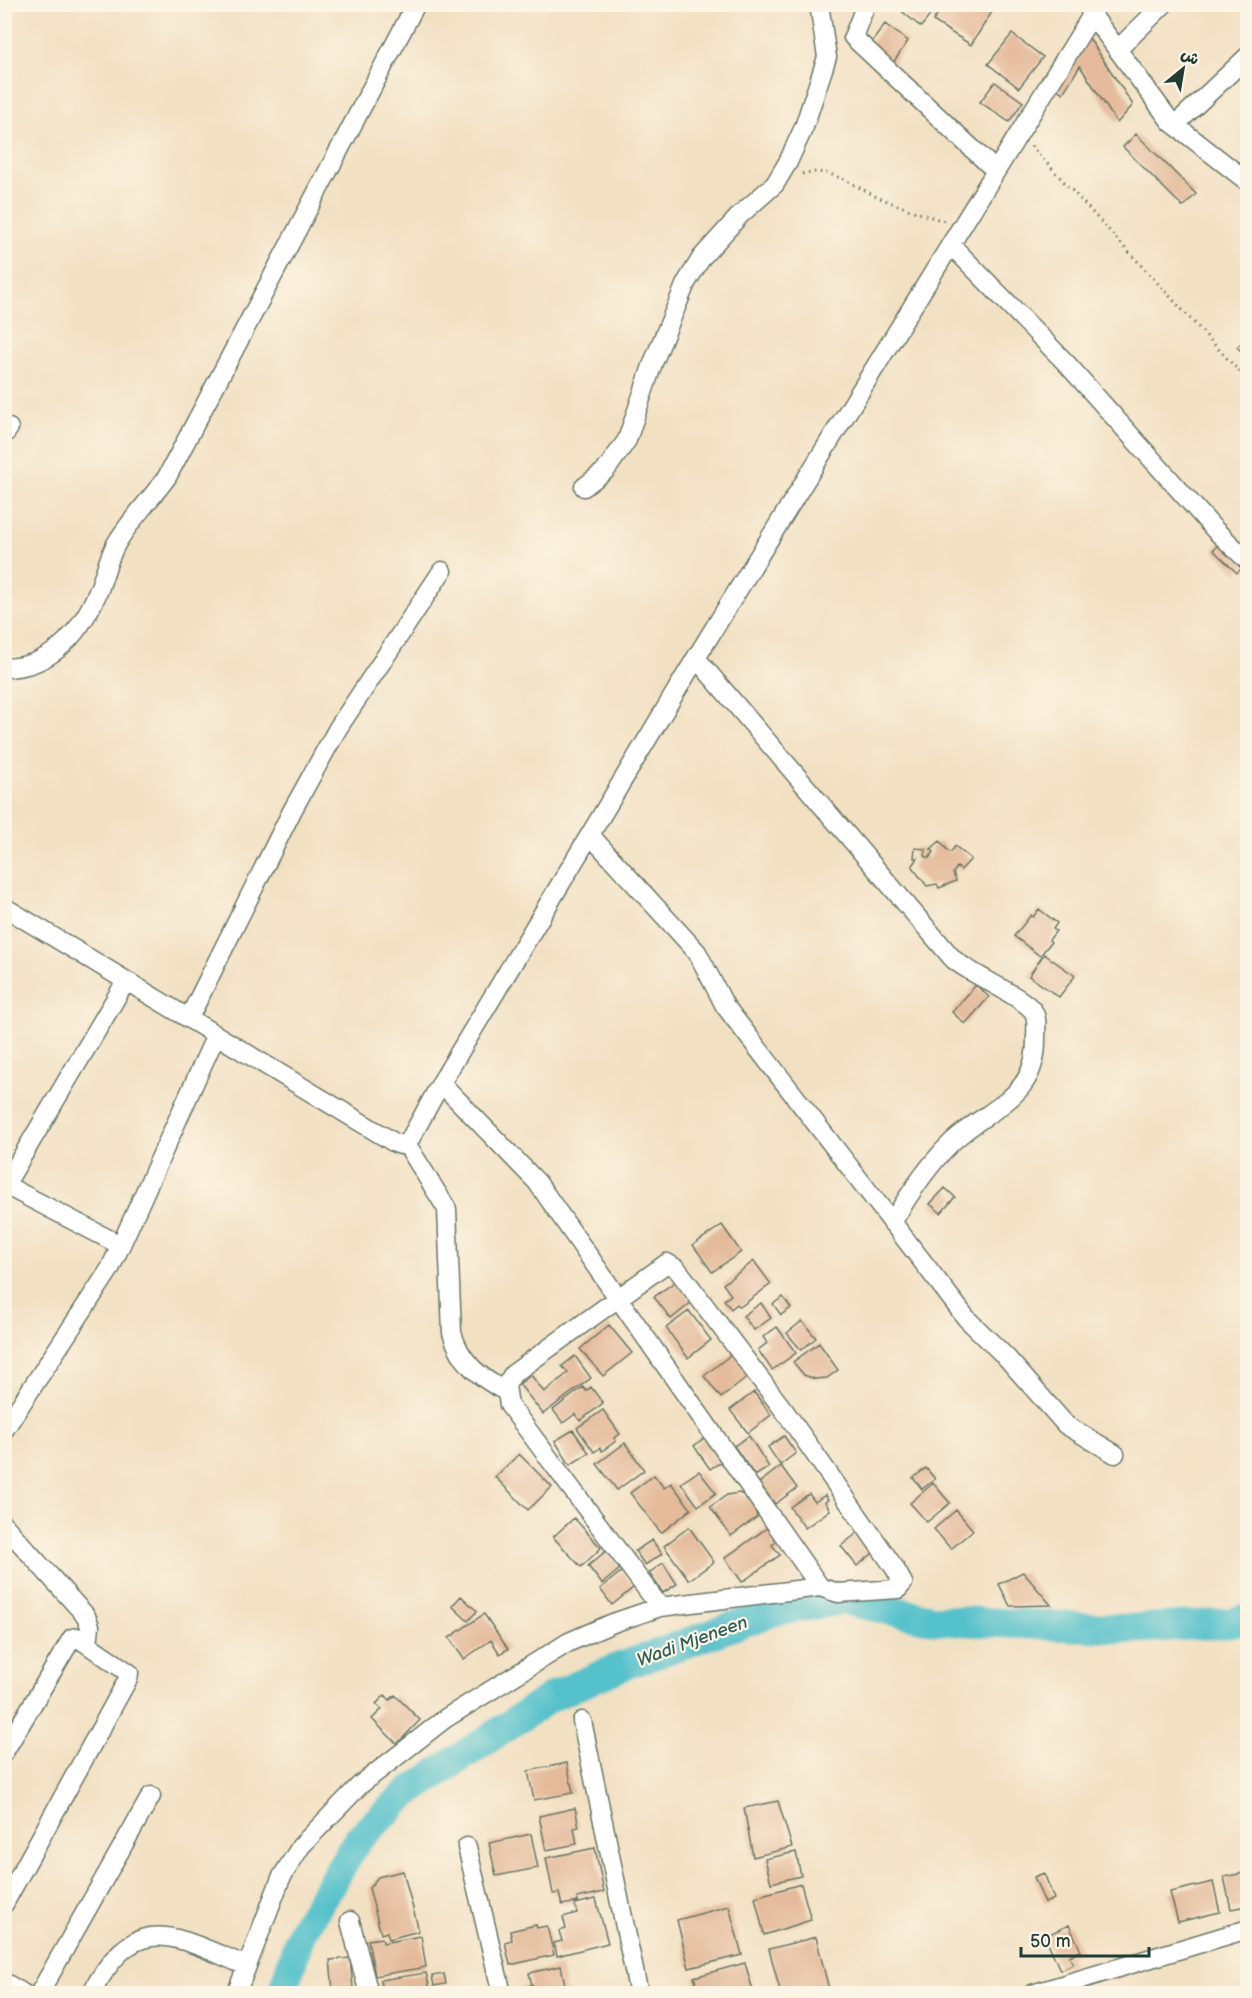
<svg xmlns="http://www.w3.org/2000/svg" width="1252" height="1998" viewBox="0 0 1252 1998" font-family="'Balsamiq Sans','Playpen Sans Arabic',sans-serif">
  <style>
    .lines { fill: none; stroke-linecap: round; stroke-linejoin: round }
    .river { stroke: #54c1cb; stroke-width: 30 }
    .building { fill: #e4ba9a }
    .minor-casing { stroke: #697666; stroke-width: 21 }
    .path { stroke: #697666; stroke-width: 3; stroke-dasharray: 1.5 4.5; stroke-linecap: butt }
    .minor { stroke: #fff; stroke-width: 18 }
    .labels { text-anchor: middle; stroke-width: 4.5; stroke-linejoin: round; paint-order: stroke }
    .water-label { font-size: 18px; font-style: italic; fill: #2c5e5a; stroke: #fcf5e5 }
  </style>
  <rect width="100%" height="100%" fill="#fcf5e5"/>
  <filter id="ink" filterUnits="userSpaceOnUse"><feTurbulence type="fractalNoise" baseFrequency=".0167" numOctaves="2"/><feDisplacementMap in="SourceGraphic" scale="12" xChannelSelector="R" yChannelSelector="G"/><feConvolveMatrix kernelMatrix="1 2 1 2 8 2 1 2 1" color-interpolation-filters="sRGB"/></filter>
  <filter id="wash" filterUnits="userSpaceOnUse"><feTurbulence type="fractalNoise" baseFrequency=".008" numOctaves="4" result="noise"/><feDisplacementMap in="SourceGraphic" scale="24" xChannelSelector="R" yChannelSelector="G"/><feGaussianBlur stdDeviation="1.35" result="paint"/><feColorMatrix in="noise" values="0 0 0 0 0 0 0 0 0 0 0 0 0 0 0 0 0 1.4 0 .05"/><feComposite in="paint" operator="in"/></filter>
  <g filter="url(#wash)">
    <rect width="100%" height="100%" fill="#f2e0c2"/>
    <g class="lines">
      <path class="river" d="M282,1994l19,-61 57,-94 48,-45 145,-97 66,-29 158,-57 68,-11 93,20 192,9 104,-6 16,-6"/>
    </g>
    <g id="blocks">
      <path class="building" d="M893,4h46l-18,23z
        M944,4h53l-26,41 -38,-24z
        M885,24l23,17 -15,22 -24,-17z
        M1012,34l31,23 -24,31 -31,-24z
        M1087,35l46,70 -16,18 -37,-57 -17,27 -10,-7z
        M995,82l28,20 -14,20 -29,-20z
        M1136,134l60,60 -13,13 -60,-60z
        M1248,337v21l-11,-11z
        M1221,542l24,23 -8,8 -24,-23z
        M940,841l8,10 3,1 4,-6 16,13 -10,11 -4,-3 -4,6 3,8 -17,7 -2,-4 -10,2 -15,-19 6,-9h-4l1,-10 11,1 -1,7 4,2 5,-6 -3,-3z
        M1039,909l18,14 -4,6 3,2 -7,9 2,2 -11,14 -26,-20 17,-21 2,2z
        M1044,954l31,22 -16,21 -30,-21z
        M976,985l13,12 -24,27 -13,-12z
        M945,1188l10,9 -14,16 -11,-9z
        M722,1225l19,27 -29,20 -19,-27z
        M754,1261l17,23 -31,23 -3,-3 -6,5 -7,-9 7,-5 -8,-11z
        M676,1281l16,21 -21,17 -17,-22z
        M783,1297l8,11 -10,7 -8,-11z
        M761,1303l10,15 -17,12 -11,-14z
        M689,1311l22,29 -23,18 -22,-30z
        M802,1321l14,17 -15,12 -14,-17z
        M609,1325l23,28 -29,23 -23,-27z
        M777,1327l19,26 -24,17 -14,-20 9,-7 -4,-6z
        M819,1343l19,27 -11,8 -12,1 -11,-4 -11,-13z
        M734,1352l18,22 -31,24 -17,-22z
        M575,1356l16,22 -48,36 -24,-30 12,-9 13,17 24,-19 -6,-7z
        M583,1387l3,4 5,-4 12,16 -23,18 -5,-7 -12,9 -10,-13z
        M754,1392l17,23 -23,18 -18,-23z
        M603,1410l17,24 -6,4 2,3 -14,10 -2,-3 -6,4 -17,-24z
        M573,1430l16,23 -19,12 -15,-24z
        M708,1435l17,24 -15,10 -16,-23z
        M749,1436l20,31 -14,9 -21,-30z
        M784,1436l12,17 -16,12 -12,-18z
        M625,1443l19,27 -27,20 -20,-26z
        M519,1454l33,33 -24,23 -33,-33z
        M781,1466l16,22 -22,16 -16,-21z
        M926,1468l9,11 -13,10 -9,-11z
        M699,1471l17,22 -18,13 -17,-23z
        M654,1475l10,13 7,-5 20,26 -30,24 -31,-40z
        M933,1483l17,20 -23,19 -17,-19z
        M739,1493l13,6 5,18 -26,19 -21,-29 17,-12z
        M809,1494l6,8 10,-7 3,5 -3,2 5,8 -25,18 -15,-21z
        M956,1510l17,20 -22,19 -17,-20z
        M574,1518l27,30 -20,19 -28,-30z
        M771,1525l10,13 -9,7 8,10 -38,27 -17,-24z
        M689,1527l25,35 -25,18 -25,-34z
        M861,1530l16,20 -20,16 -16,-20z
        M652,1540l10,14 -17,11 -10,-14z
        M606,1551l15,17 -19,16 -14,-18z
        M663,1563l14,21 -14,9 -14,-20z
        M622,1571l12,16 -22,18 -12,-16z
        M1023,1572l28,33 -41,1 -11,-22z
        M461,1596l16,15 -9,10 -16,-15z
        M484,1614l24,35 -8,5 -9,-14 -27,19 -15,-21z
        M385,1695l5,5 5,-5 25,25 -23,24 -25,-25 10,-10 -6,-5z
        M567,1763l6,30 -39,7 -6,-29z
        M778,1801l14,46 -39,10 -9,-49z
        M575,1808l4,19 -5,1 3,16 -31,6 -7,-34z
        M531,1834l7,34 -42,8 -7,-33z
        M595,1848l9,44 -27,6 1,4 -16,3 -3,-12 -6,1 -7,-36z
        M796,1852l5,24 -30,7 -6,-24z
        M403,1871l16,60 -30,8 -2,-7 -6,2 -12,-46 9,-11z
        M1248,1872v34l-17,3 -7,-32z
        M1044,1873l10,26 -9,4 -11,-26z
        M1213,1882l7,30 -42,10 -8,-30z
        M801,1884l10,36 -47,15 -9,-38z
        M596,1899l12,44 -51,13 -3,-13 8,-2 -3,-10 7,-2 -3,-12 14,-4 -2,-9z
        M729,1906l13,49 -53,13 -12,-48z
        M536,1925l1,3 10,-2 7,29 -44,10 -5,-23 7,-2 -2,-9z
        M1069,1925l12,26 -12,5 4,8 -13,6 -15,-34z
        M421,1936l5,31 -51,9 -7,-36 14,-2 1,5z
        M816,1937l14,57h-49l-12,-45z
        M350,1958l3,30 -20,2 -3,-30z
        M745,1963l9,31h-55l-5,-17z
        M561,1966l6,28h-53v-4l18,-5 -3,-12z
        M426,1973l5,21h-48l-3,-14z
        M444,1974l2,10 -12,2 -2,-10z"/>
    </g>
  </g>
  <g filter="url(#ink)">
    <use href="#blocks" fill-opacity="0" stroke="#697666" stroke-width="1.5"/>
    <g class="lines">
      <g class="minor-casing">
        <path id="minor" d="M866,4l-13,33 143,134
          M1092,15l79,107 5,2 72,-68
          M1118,49l46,-45
          M1171,122l77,60
          M951,245l116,119 147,165 34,32
          M4,435l5,-7
          M584,487l22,-17 21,-30 26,-77 33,-80 16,-26 39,-43 34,-30 13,-22 16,-35 23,-70 -8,-53
          M696,658l257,301c20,17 68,36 80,52 5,7 3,18 3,27 1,61 -46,68 -84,104 -24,23 -43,52 -60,81
          M4,668c50,0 79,-39 96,-81 5,-15 9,-30 16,-43 14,-24 35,-45 51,-67l249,-473
          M590,835l107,117 28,54 242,313 39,38 60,68 49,29
          M4,907l391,236 6,2 8,-4 32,-58 255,-425 396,-643 -5,-11
          M189,1018l103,-207 46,-83 104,-157
          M406,1143l41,66 5,124c9,30 28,45 55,59
          M7,1186l113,59
          M4,1187l122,-206
          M4,1430l106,-161 106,-234
          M4,1525l82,91 4,10 -2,19
          M660,1607l-151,-202 -3,-20 7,-11 154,-111 10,6 109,144 108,154 9,16 -5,6 -60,4 -18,-6
          M582,1721l57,273
          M4,1752l68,-114 5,-1 52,36 -1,6 -124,225
          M467,1847l35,147
          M350,1921l19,73
          M4,1982l20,12
          M39,1994l112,-198
          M91,1994c45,-87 84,-57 156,-28l34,-88 20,-32 59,-61 86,-67 123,-76 44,-19 47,-16 160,-20 -283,-405 -96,-99
          M236,1994l11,-28
          M1032,1994l216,-65"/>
      </g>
      <path class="path" d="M1031,146l217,235
        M802,174c29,-9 55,15 80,25 20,8 41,16 63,22"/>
      <use href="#minor" class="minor"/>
    </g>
  </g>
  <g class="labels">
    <g class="water-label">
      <text transform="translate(692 1641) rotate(-20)" y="6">Wadi Mjeneen</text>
    </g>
  </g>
  <rect width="1252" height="1998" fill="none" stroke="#fcf5e5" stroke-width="24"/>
  <g transform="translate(1183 69) rotate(30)" stroke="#fcf5e5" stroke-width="4.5" paint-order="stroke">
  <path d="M0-4.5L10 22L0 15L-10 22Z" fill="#1f3d34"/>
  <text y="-9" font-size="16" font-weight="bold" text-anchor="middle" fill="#1f3d34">ش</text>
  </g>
  <path d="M1021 1947v9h128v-9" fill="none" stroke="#1f3d34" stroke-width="3"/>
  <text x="1030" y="1947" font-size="18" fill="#1f3d34" stroke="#fcf5e5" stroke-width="4.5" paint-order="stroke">50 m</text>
</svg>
